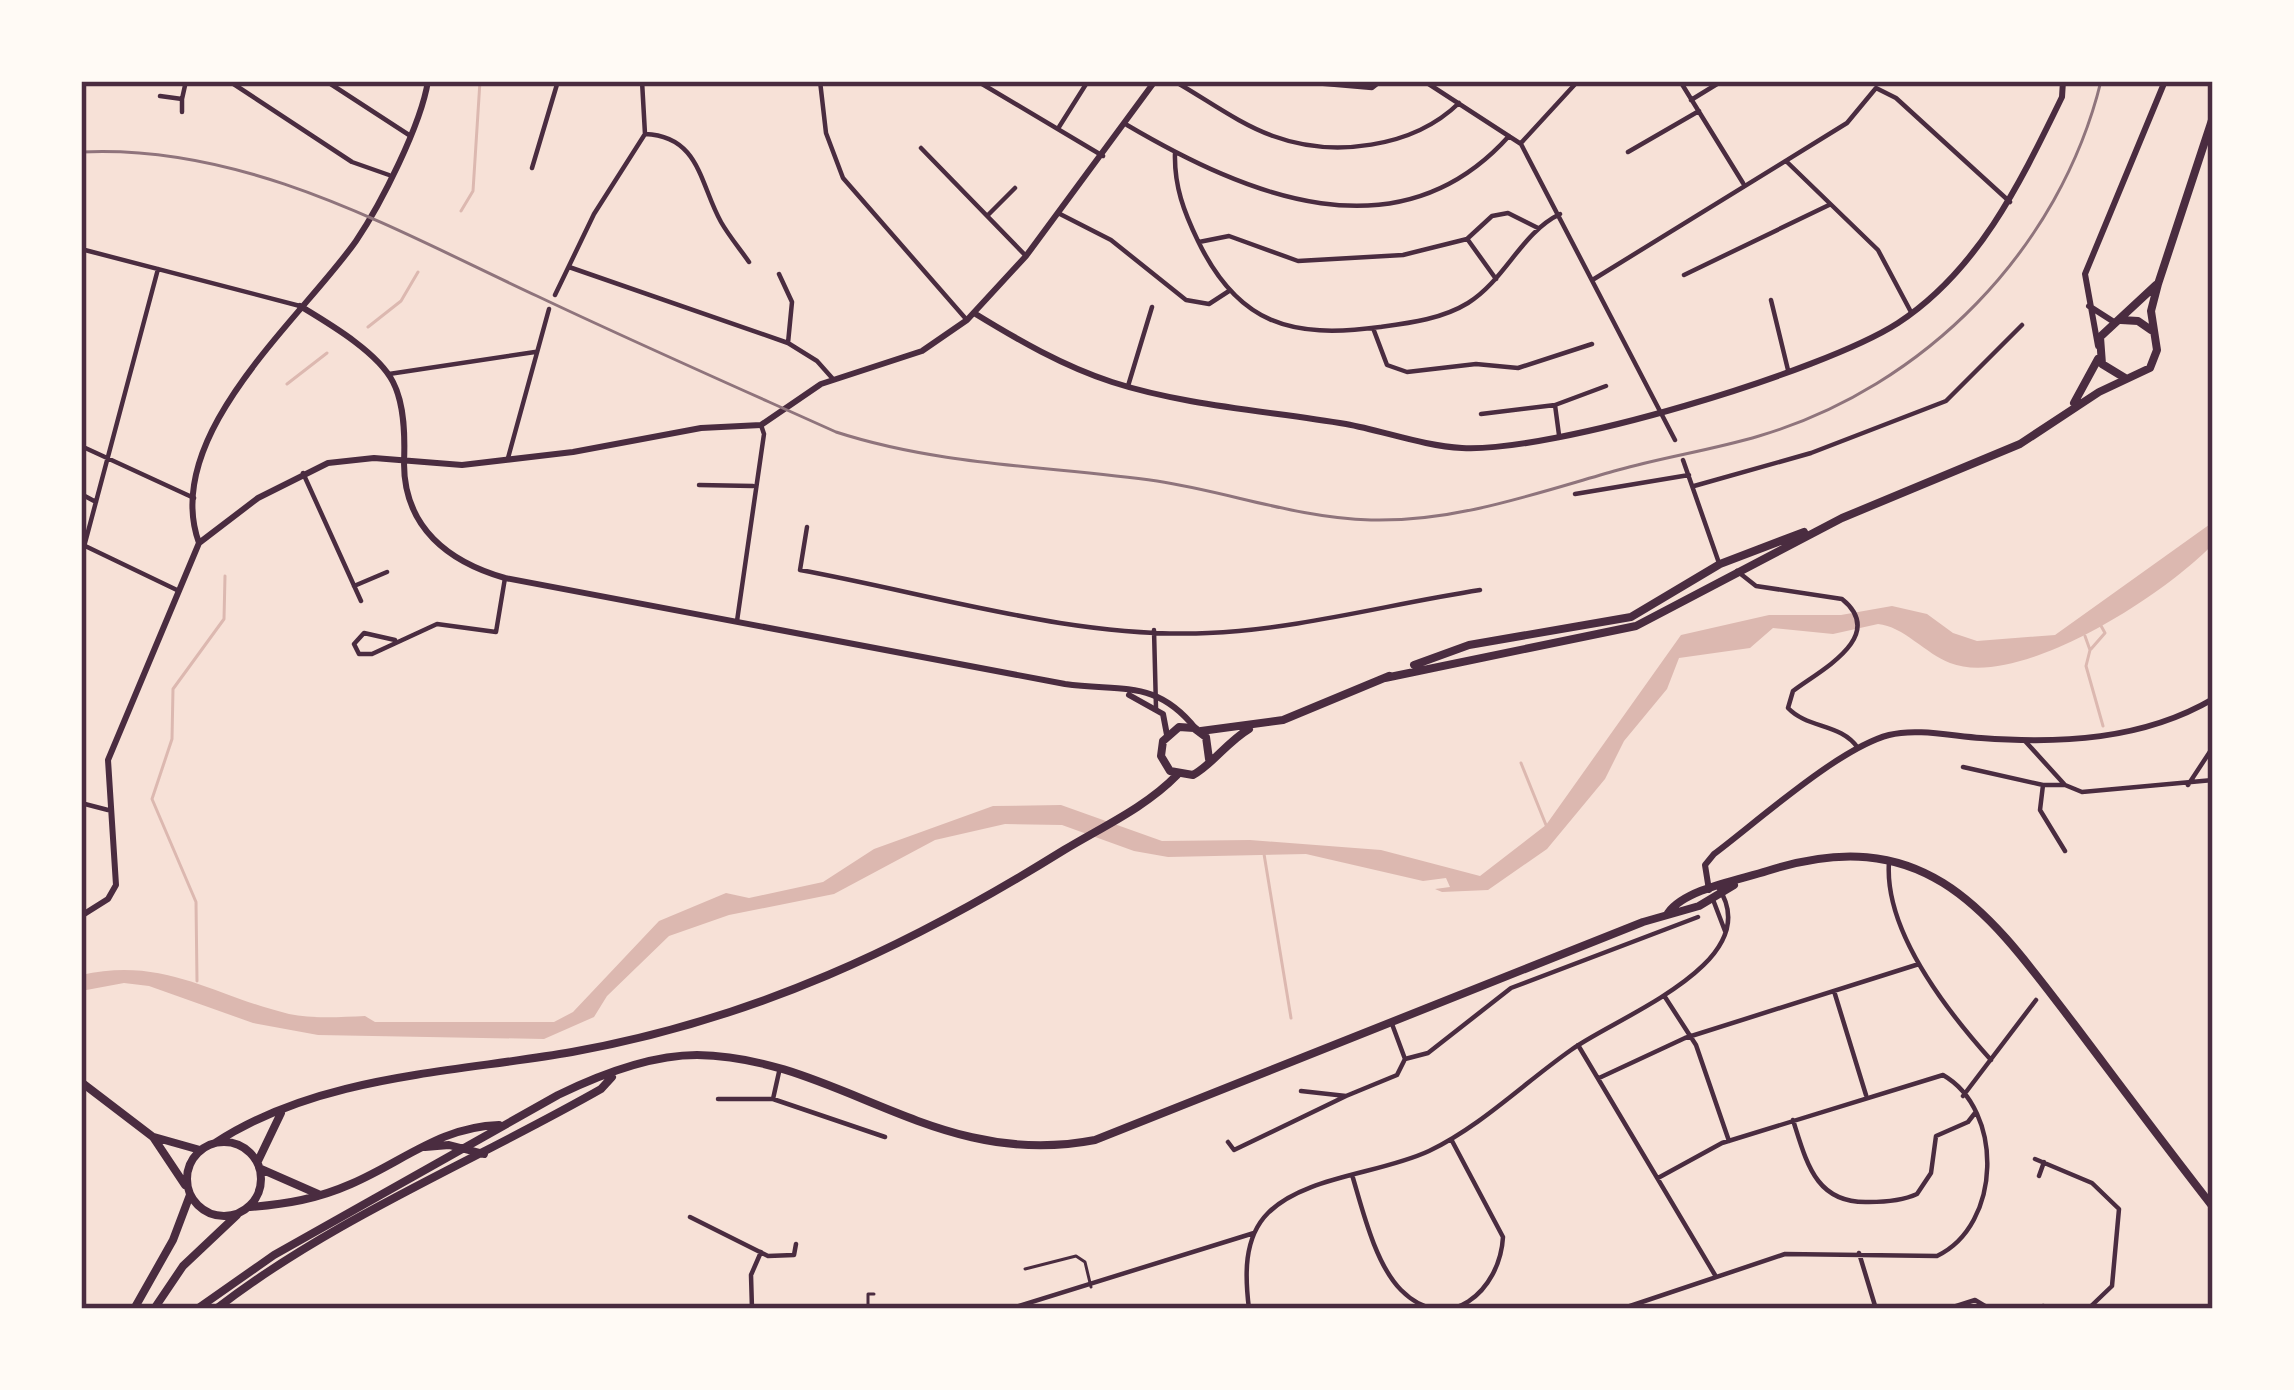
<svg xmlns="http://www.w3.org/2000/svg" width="2294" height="1390" viewBox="0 0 2294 1390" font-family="Georgia,serif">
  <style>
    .water { fill: #dcb8b0 }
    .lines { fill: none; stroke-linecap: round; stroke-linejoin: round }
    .stream { stroke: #dcb8b0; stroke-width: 3 }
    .service { stroke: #4a2c40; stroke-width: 3 }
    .minor { stroke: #4a2c40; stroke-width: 4.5 }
    .tertiary { stroke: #4a2c40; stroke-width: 6 }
    .secondary { stroke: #4a2c40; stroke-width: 6 }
    .primary { stroke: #4a2c40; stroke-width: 8 }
    .rail { stroke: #8f747c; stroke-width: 3 }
    .neatline { fill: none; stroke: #4a2c40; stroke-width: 4.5 }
  </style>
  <rect width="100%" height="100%" fill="#f7e1d7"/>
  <path class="water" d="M2213,522v22c-47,50 -194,146 -263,119 -24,-9 -47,-37 -72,-39l-45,10 -60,-6 -23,20 -71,10 -12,31 -43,52 -19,38 -58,70 -59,41 -46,2 -7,-3 15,-2 -4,-9 -23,3 -117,-27 -138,3 -34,-6 -72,-26 -57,-1 -70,16 -101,54 -105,21 -60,21 -62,60 -13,21 -50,22 -226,-4 -65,-12 -104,-37 -25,-3 -43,8v-16c84,-19 132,21 208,39 23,5 52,3 76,2l10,6h179l19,-10 86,-91 67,-28 23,5 74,-16 51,-33 119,-43 68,-1 101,36 88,-1 131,10 99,26 66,-51 135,-190 88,-20h72l51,-9 35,8 26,19 24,8 78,-6z"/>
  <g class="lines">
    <path class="stream" d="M461,211l12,-20 7,-110
      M368,327l33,-26 17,-29
      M287,384l40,-31
      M2085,636l5,14 -4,16 17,60
      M2091,649l14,-16 -5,-9
      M1521,763l25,62
      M1264,854l27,164
      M197,981l-1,-79 -44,-103 20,-60 1,-50 51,-70 1,-43"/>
    <path class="service" d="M1025,1269l51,-13 9,6 6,25
      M868,1307l32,2
      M868,1307v-13h6"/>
    <path class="minor" d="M229,81l123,81 37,13
      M326,81l83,54
      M642,81l3,53
      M820,81l6,52 17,45 123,141
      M977,81l126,75
      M1174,81c32,18 65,43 99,55 60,22 140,12 186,-33
      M1291,81l81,7 9,-7
      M1424,81l97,63 154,296
      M1680,81l63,102
      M160,96l22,3 4,-18
      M182,99v13
      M1691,100l31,-19
      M1127,125c119,70 271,135 382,11
      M1059,127l29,-46
      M1521,143l57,-62
      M921,148l105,108
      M1628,152l71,-41
      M1175,153c-1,33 9,59 23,88 40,83 93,98 182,86 30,-4 62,-8 88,-24 38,-24 53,-70 92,-89
      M1786,161l92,89 33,62
      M532,168l26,-87
      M1060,214l51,26 75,60 23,4 20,-13
      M987,216l28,-28
      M1468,240l28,39
      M1199,242l30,-6 69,25 105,-6 64,-16 25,-23 16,-3 30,15
      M81,249l219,57
      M569,267l219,76 29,18 16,18
      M779,274l13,28 -4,41
      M1684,275l145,-70
      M1594,279l253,-156 29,-35 20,10 114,104
      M555,295l39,-81 51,-80c55,2 55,51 76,88 8,14 19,27 28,40
      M1771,300l17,70
      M1373,328l14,37 20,7 69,-8 42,4 74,-24
      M389,374l146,-22
      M1128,386l24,-79
      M1555,405l4,30
      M1481,414l74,-9 51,-19
      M81,446l113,52
      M508,458l41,-149
      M1683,460l36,103
      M303,473l58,128
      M699,485l54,1
      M1694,486l117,-33 135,-52 76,-76
      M81,494l15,8
      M1575,494l114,-19
      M807,527l-7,43c132,24 273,69 408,63 92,-4 181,-29 272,-43
      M81,544l98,47
      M81,558l77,-289
      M1737,571l19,15 86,13c47,38 -25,73 -49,92l-5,17c20,21 53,15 70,40
      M354,586l33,-14
      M737,621l27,-187 -3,-9
      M1154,630l2,78
      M395,640l-31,-7 -10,11 5,10h13l65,-30 59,8 9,-54
      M2025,741l40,44 17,7 131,-12
      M1963,767l80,18
      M2188,785l25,-38
      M81,803l27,7
      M2065,851l-25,-41 3,-25h22
      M1889,862c-5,68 58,149 102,198
      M1712,897l13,34
      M1834,991l32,104
      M1665,997l31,48 33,96
      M1578,1045l137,230
      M1405,1059l23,-6 83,-65 187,-71
      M1599,1078l86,-40 234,-74
      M1301,1091l45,5 51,-21 8,-16 -13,-35
      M1963,1096l73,-96
      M718,1099h55l112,38
      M773,1099l6,-27
      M1793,1120c14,44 23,84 76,82 17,0 33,-1 48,-8l14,-21 5,-37 32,-14 7,-9
      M1228,1142l6,8 112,-54
      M2035,1159l57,24 27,26 -7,77 -24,23
      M2039,1176l5,-14
      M1353,1178c10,34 23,87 48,112 47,47 99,1 102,-53l-52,-98
      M690,1217l78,39 26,-1 2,-11
      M1859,1253l17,56
      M2043,1306l11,3
      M752,1309l-1,-34 10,-23
      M1009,1309l245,-76
      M1249,1309c-4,-32 -6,-71 19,-96 37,-37 112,-39 161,-62 52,-25 95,-68 142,-101 45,-33 198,-88 147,-163
      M1621,1309l164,-55 152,2c65,-31 67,-146 6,-181l-221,68 -64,35
      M1947,1309l28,-9 15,9"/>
    <path class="tertiary" d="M300,306c28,17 78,46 93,76 12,23 12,56 11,81 0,65 45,99 101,115l560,106c58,8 91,-5 131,45
      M2089,306l25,16
      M974,313c44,27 89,53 138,69 74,24 158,29 234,42 38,7 78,22 116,24 90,5 360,-76 436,-125 81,-53 123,-142 164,-226l1,-16
      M2098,346l-13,-72 80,-193
      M199,543l59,-45 70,-35 46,-5 88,7 111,-13 128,-24 60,-3 60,-41 101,-33 45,-31 59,-64 129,-175
      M199,543c-39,-107 103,-225 157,-302 25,-37 65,-116 72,-160
      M1129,695l34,19 4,21
      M81,916l27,-17 8,-14 -8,-125 91,-217"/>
    <path class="secondary" d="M1709,890l-4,-25 9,-11c44,-33 125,-106 175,-119 27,-7 63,1 92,3 79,6 162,2 232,-39"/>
    <path class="primary" d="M2121,320l17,1 13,9
      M2125,378l-23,-14 -2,-27 56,-52
      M2074,403l24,-44
      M1414,665l55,-20 162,-28 89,-53 84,-32
      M1385,678l251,-52 206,-108 178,-74 79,-52 51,-24 7,-18 -6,-39 7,-27 55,-167
      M1201,731l82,-11 106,-44
      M1209,759l-3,-22 -12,-9 -15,-1 -16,14 -2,15 9,15 23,4c20,-11 34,-33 56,-46
      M1668,913c17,-24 71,-33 99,-42 159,-51 221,40 307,153 46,61 92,123 139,183
      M81,1082l72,55 32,48
      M154,1137l46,13
      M187 1179a37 37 0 1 1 74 0a37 37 0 1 1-74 0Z
      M215,1143c104,-68 236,-70 357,-91 183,-33 336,-105 492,-202 38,-23 82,-43 113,-75
      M425,1147l24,-2 35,9
      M258,1161l23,-48
      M261,1169l57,25
      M250,1207c37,-3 67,-8 101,-23 53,-23 89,-57 148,-59
      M134,1309l39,-69 17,-45
      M154,1309l29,-43 54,-51
      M197,1309l77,-54 284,-160c41,-20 92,-40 139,-40 142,2 238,116 398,85l548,-218 56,-16 35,-21
      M216,1309c116,-90 259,-148 385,-220l11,-12"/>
    <path class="rail" d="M81,152c165,-8 310,76 456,144 99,47 199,91 299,136 105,34 213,34 321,49 72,11 140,37 214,39 86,2 165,-27 247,-50 46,-13 94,-20 141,-34 166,-49 301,-187 342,-355"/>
  </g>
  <rect width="2294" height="1390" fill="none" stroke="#fffaf5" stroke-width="168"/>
  <rect x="84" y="84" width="2126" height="1222" class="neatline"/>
</svg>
